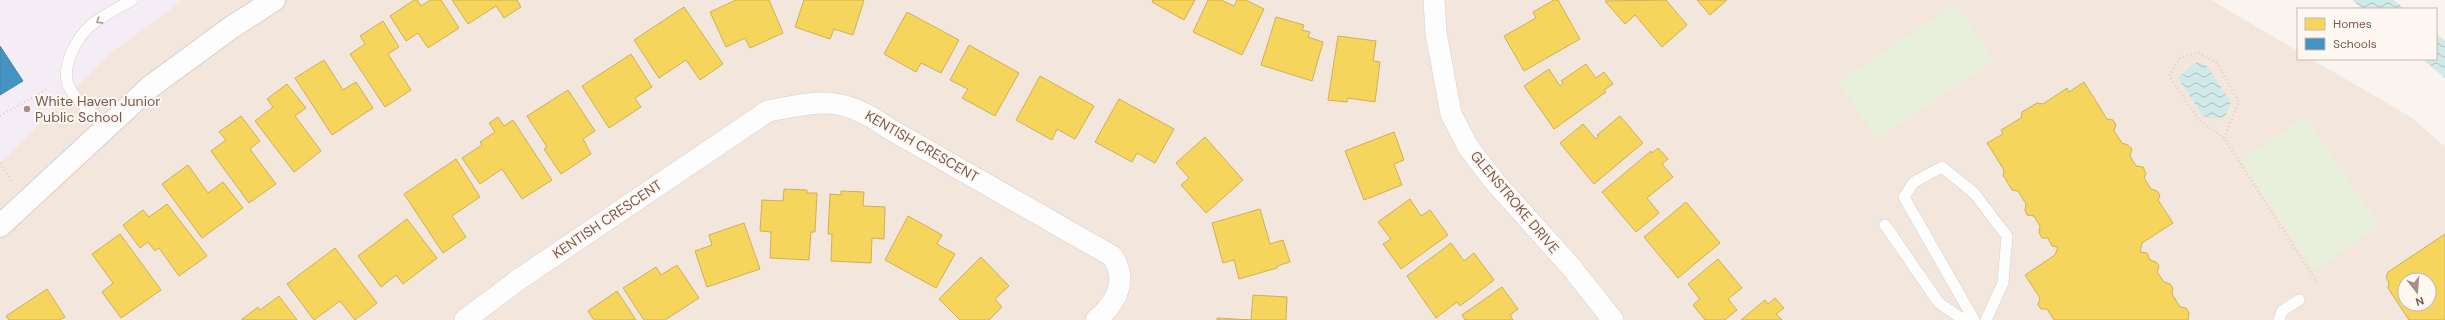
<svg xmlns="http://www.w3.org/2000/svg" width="2445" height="320" viewBox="0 0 2445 320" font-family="'DM Sans',sans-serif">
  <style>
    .residential { fill: #f2e6dd; fill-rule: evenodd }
    .education { fill: #f5edf5 }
    .grass { fill: #e8efda }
    .water { fill: url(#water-waves) }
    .homes { fill: #f6d55c; stroke: #d0b058; fill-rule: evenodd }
    .schools { fill: #4393c3; stroke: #5381a0 }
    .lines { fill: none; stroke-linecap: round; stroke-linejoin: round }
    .service-casing { stroke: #d8cfcb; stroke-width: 12 }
    .minor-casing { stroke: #d8cfcb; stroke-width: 22 }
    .tertiary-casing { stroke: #d8cfcb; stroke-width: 24 }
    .path { stroke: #dbd2d0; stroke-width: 2.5; stroke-dasharray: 1 3; stroke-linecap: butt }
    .service { stroke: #fefdfd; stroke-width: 11 }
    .minor { stroke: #fefdfd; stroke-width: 21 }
    .tertiary { stroke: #fefdfd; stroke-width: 22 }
    .oneway { stroke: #ae9a93 }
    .poi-dot { fill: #a68f86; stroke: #fff8f2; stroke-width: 1.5 }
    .labels { text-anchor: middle; stroke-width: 4; stroke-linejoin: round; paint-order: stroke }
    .poi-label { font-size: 14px; fill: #79584d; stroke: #fff8f2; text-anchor: start }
    .street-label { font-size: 14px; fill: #79584d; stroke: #fff8f2 }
  </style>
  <defs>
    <pattern id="water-waves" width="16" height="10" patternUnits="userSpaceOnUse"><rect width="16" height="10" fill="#d0eae9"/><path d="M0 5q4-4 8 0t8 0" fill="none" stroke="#aec0bf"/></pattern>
  </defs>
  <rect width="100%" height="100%" fill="#f9f4ef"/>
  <path class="residential" d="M182,0h2029l87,51v8h13l100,58 34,30v173h-2445v-157l108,-108zM2405,280h24v24h-24z"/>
  <path class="education" d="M0,0h182l-74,55 -108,108z"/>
  <path class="grass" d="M1955,3l39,58 -117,79 -39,-58z
    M2306,116l74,110 -65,45 -75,-111z"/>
  <path class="water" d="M2352,0h42l11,9h-42z
    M2436,34l9,7v37l-23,-19h14z
    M2198,62l8,3 25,37 -6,15 -12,2 -10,-3 -25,-38 9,-9z"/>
  <path class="homes" d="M414,0h3l4,6 9,-6h11l18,28 -31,20 -10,-15 -12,8 -16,-25z
    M452,0h65l4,7 -17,11 -8,-12 -28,18z
    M736,0h33l14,33 -33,15 -5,-10 -19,9 -16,-35z
    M804,0h60l-11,35 -19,-6 -4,10 -35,-12z
    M1153,0h42l-11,20 -32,-18z
    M1208,0h13l13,6 3,-6h9l18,9 -22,46 -49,-23z
    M1554,0h4l22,39 -56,32 -20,-35 32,-18 -3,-6z
    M1666,0l21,25 -25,22 -27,-32 -10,9 -20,-23z
    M1697,0h30l-17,15z
    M684,7l39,57 -23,16 -14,-20 -27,18 -25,-38z
    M907,12l52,28 -18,33 -20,-10 -5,9 -32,-18z
    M1276,17l28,8 -2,5 8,2 -2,5 15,5 -11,39 -51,-16z
    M383,21l16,26 -11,7 23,36 -26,17 -35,-53 15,-10 -5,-8z
    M1338,36l38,5 -3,20 7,1 -5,40 -27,-4 -1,4 -19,-2z
    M969,45l50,28 -24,43 -33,-18 6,-9 -18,-9z
    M631,54l21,33 -17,11 6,9 -32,21 -27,-42z
    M324,60l19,30 13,-8 17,26 -41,27 -37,-57z
    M1586,64l10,14 8,-6 9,12 -9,6 2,2 -52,37 -30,-43 25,-17 11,17 3,-3 -2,-2z
    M1040,76l54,30 -19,33 -18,-10 -5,11 -36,-20z
    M2084,82l23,37 6,1 3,5 -2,6 8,12 6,2 4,4 -2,7 6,10 7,1 3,6 -2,5 7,11 6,2 3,4 -2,5 15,23 -31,20 -2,9 7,1 3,7 6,2 3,4 -2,6 7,10 6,2 3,4 -1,6 8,13 6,1 3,5 -1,7h-134l-7,-11h-6l-3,-4 2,-7 -15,-23 30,-20 3,-8 -6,-1 -4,-8h-6l-3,-5 1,-7 -6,-10 -7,-1 -2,-5 1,-6 -8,-13 -6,-1 -9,-15 1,-5 -17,-27 16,-9 -2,-4 20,-12 1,-6 15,-9 6,1 24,-16 2,4z
    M287,84l19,24 -11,8 26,35 -27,21 -39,-51 18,-14 -6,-8z
    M568,90l27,41 -12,8 8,15 -30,20 -17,-25 3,-2 -20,-31z
    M1119,99l55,30 -19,34 -18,-10 -5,9 -37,-20z
    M241,116l19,25 -10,8 26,35 -27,19 -38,-52 15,-11 -7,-8z
    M1620,116l23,27 -49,41 -34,-41 23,-19 13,15 3,-3 -2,-1z
    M498,117l6,9 9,-6 39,60 -30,19 -20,-30 -22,15 -18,-26 20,-13 -2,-3 15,-10 -6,-9z
    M1394,132l10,28 -10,4 8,21 -38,15 -19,-49z
    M1205,137l38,43 -37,33 -25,-28 8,-7 -13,-15z
    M1658,148l10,11 -6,5 11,13 -26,21 12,15 -23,19 -34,-40 49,-41 1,2z
    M456,159l24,38 -28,19 14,21 -23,16 -39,-59z
    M188,165l20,28 15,-11 20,26 -41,30 -40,-54z
    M784,189l23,1v3h10l-2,39h-4l-2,28 -39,-2 1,-26 -11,-1 2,-31 21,1z
    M841,191l23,1 -1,14 22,1 -1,32 -12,-1 -1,25 -40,-2 1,-27h-4l2,-40 11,1z
    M1410,199l11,17 9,-6 18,25 -47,34 -18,-25 8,-5 -13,-17z
    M1686,202l34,41 -42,35 -34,-41z
    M167,204l40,52 -28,20 -20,-28 -4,3 -7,-9 -8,6 -17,-23 20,-15 6,7z
    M1260,209l10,35 13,-4 7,22 -13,4v2l-38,11 -5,-19 -11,3 -11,-40z
    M908,216l34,19 -5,9 18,10 -19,34 -51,-28z
    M407,219l30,39 -34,26 -7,-9 -15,12 -23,-31z
    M744,223l16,46 -53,18 -12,-36 17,-6 -3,-10z
    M120,234l41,56 -40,28 -19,-26 11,-9 -21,-29z
    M2445,234v86h-36l-21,-32 1,-6 -3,-4 2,-6zM2405,280h24v24h-24z
    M1451,243l13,18 10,-8 20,27 -34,26 -3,-4 -21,16 -29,-42z
    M335,248l42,55 -22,17 -15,-19 -26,19 -27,-36z
    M981,257l28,29 -14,13 7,8 -13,13h-29l-21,-21z
    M1718,259l24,29 -14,11 9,11 -12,10h-20l-12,-15 7,-6 -12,-15z
    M677,265l22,33 -34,22h-21l-21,-32 33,-21 5,8z
    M1502,287l16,22 -8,6 3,5h-48l-3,-5z
    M47,289l18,28 -6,3h-50l-3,-4z
    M617,291l19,29h-42l-6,-9z
    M1253,295l34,2 -1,23h-69v-2l34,2z
    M279,296l18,24h-56l17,-13 2,3z
    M1775,298l9,10 -8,6 6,6h-41l24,-20 3,4z"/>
  <path class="schools" d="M0,46l23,35 -23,14z"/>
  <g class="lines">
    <g class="service-casing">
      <path id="service" d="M107,126c-12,-12 -31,-24 -38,-39 -9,-19 7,-48 21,-61 12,-10 28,-18 42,-26
        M1885,225l54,78 25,17
        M1974,320l-70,-123 10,-15 28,-15 32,26 33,43 -4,47 -17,37
        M2279,320l3,-9 17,-11"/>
    </g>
    <g class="minor-casing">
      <path id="minor" d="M1434,0l2,33 15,81 17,33 27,35 76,85 42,53
        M465,320l53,-40 250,-169c53,-10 74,-16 120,17l224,128c17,24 4,47 -16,64"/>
    </g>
    <g class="tertiary-casing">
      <path id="tertiary" d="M0,226l150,-139 82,-60 42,-27"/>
    </g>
    <path class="path" d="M0,116l47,-27
      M2224,138l15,-36 -22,-39 -18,-10 -18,4 -12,19 31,45 24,17 94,146
      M0,163l12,18"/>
    <use href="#service" class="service"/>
    <use href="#minor" class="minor"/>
    <use href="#tertiary" class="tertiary"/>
  </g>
  <defs><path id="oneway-chevron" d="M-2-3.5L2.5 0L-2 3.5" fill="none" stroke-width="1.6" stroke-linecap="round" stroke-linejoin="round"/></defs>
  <use class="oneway" href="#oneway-chevron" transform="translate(99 21) rotate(147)"/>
  <circle class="poi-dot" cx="27" cy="109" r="4"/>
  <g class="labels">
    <g class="poi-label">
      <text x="35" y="106">White Haven Junior<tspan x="35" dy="16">Public School</tspan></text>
    </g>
    <g class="street-label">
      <text transform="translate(922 146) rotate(30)" y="5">KENTISH CRESCENT</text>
      <text transform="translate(1515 202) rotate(50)" y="5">GLENSTROKE DRIVE</text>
      <text transform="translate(607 219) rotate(-34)" y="5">KENTISH CRESCENT</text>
    </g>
  </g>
  <rect x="2297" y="8" width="140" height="52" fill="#fff8f2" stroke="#c9b8b0"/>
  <rect x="2305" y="18" width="20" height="12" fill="#f6d55c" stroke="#c9b8b0"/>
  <text x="2333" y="28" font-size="12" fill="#79584d">Homes</text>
  <rect x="2305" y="38" width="20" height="12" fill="#4393c3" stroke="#c9b8b0"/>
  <text x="2333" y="48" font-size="12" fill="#79584d">Schools</text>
  <g transform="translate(2417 292) rotate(163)"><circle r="19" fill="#fff8f2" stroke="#c9b8b0"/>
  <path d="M0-3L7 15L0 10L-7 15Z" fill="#a68f86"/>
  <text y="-6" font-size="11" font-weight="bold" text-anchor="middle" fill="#79584d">N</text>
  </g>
</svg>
